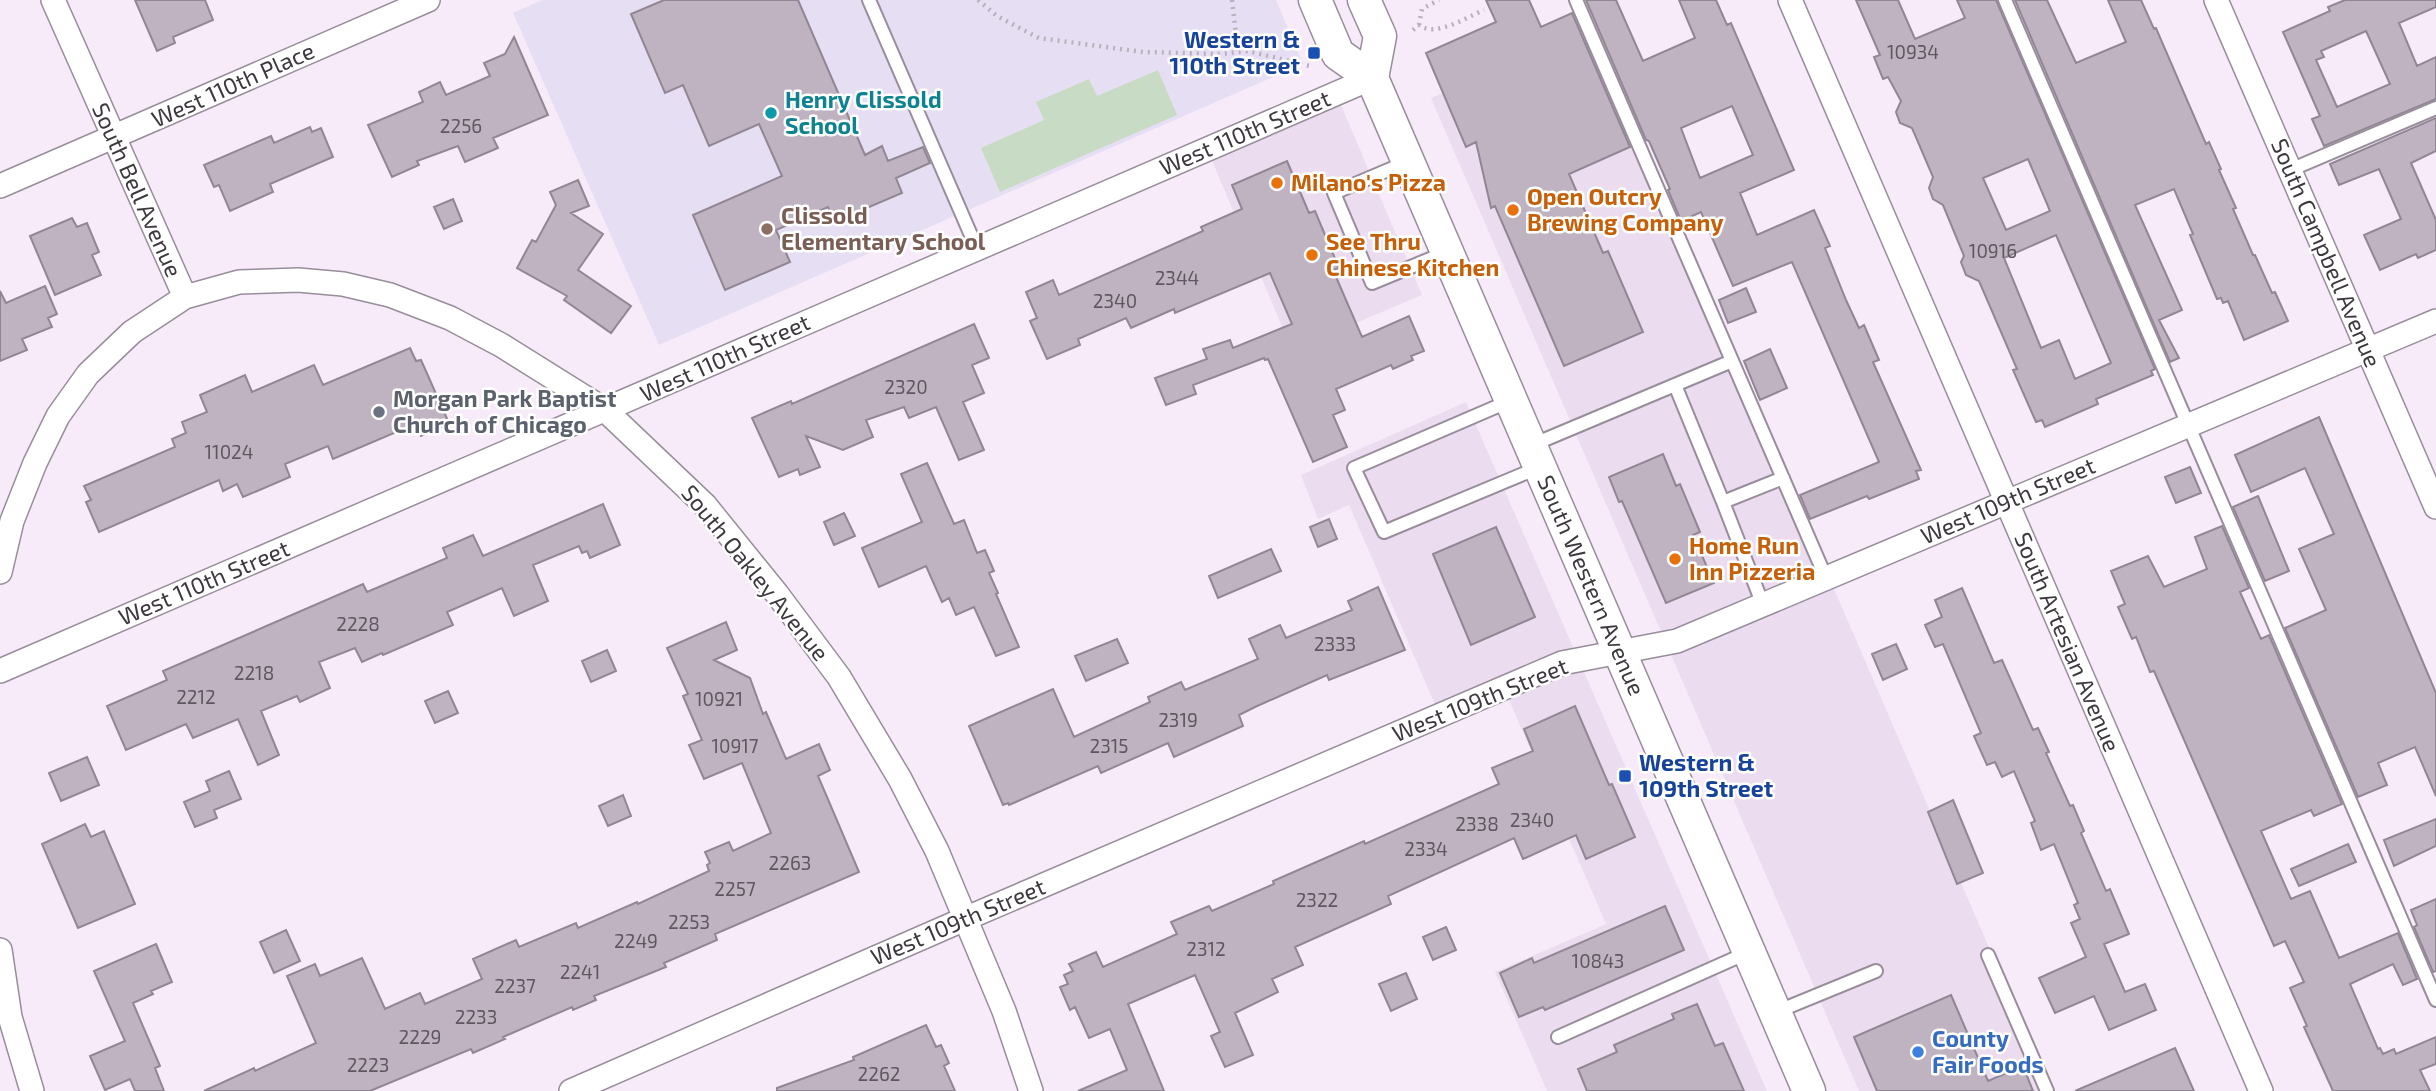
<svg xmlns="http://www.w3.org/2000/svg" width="2436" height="1091" viewBox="0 0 2436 1091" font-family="'Exo 2',sans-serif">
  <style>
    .built { fill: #ecdcef }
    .education { fill: #e6dff3 }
    .green { fill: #c8dcc5 }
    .building { fill: #bfb3c1; stroke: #918693; stroke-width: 2; fill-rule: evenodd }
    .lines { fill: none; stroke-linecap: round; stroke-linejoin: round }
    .lane-casing { stroke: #988d9a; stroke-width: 16 }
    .street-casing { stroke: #988d9a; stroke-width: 26 }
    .secondary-casing { stroke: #988d9a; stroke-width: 35 }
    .path { stroke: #bab0bc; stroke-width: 4.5; stroke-dasharray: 2 5; stroke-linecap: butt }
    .lane { stroke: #fff; stroke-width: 12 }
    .street { stroke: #fff; stroke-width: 23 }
    .secondary { stroke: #fff; stroke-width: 32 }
    .transit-dot { fill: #1a4fb4; stroke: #fff; stroke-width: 2.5 }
    .culture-dot { fill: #0f9aa8; stroke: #fff; stroke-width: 2.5 }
    .food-dot { fill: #e8710a; stroke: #fff; stroke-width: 2.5 }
    .education-dot { fill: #8d6e63; stroke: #fff; stroke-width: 2.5 }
    .worship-dot { fill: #6b7280; stroke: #fff; stroke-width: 2.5 }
    .shop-dot { fill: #3f7fe0; stroke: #fff; stroke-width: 2.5 }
    .labels { text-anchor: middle; stroke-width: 5; stroke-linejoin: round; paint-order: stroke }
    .number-label { font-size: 19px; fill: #5e575f }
    .transit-label { font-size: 23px; font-weight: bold; fill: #164399; stroke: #fff; text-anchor: end }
    .street-label { font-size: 23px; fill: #3d383e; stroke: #fff }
    .culture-label { font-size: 23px; font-weight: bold; fill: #0d838f; stroke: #fff; text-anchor: start }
    .food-label { font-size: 23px; font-weight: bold; fill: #c56008; stroke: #fff; text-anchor: start }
    .education-label { font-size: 23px; font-weight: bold; fill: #785e54; stroke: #fff; text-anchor: start }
    .worship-label { font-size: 23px; font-weight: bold; fill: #5b616d; stroke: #fff; text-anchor: start }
    .shop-label { font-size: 23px; font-weight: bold; fill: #366cbe; stroke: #fff; text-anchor: start }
  </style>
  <rect width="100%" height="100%" fill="#f7ebfa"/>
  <path class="built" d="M1592,29l459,1062h-192l-428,-993z
    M1338,98l84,197 -130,55 -82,-194z
    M1466,402l301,689h-220l-52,-119 111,-48 -103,-238 -64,28 -90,-209 -31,14 -17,-44z"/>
  <path class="education" d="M542,0h734l27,64 -644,281 -146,-332z"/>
  <path class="green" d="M1158,70l19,45 -177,77 -19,-44 63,-28 -8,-18 53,-23 8,17z"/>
  <path class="building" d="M135,0h70l8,20 -40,17 2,6 -18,8z
    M664,0h134l67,155 17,-9 6,15 35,-14 7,16 -34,15 6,15 -68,29 -6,-15 -52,23 14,32 -65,28 -32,-75 89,-39 -23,-52 -50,22 -26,-61 -18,8 -34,-79z
    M1486,0h43l12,27 31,-14 58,134 -61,27 34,79 5,-2 35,81 -79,34 -69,-160 -4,2 -15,-66 -10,5 -40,-94 70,-31z
    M1586,0h30l27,61 52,-23 -16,-38h37l11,25 4,-2 63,147 -54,23 17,42 57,-25 16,36 -5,2 21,52 13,28 5,-3 15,35 -6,2 48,108 -5,1 3,8 -50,20 -2,-3 -57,23 -10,-24 79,-33 -87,-200 -59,24 -32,-74 -20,9 -13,-31 2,-1 -21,-48 -3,-1zM1732,106l21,49 -53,23 -19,-50z
    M1856,0h42l17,39 50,-21 -8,-18h39l159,369 -4,2 2,4 -57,24 2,5 -53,23 -3,-7 -6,2 -23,-52 4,-1 -38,-88 -13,-6 -5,-13 3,-6 -21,-51 -10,-6 -4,-11 4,-11 -21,-49 -12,-5 -4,-11 5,-11 -13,-24 -5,2 -9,-22 6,-2zM2028,159l22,52 -44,19 -23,-52zM2056,235l55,128 -36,16 -16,-39 -18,8 -37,-90z
    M2015,0h32l29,63 50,-21 -18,-42h33l13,29 2,-1 50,116 3,-2 12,27 -2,1 17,38 -3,1 20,46h2l17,38 3,-1 13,29 -44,19 -16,-39 -5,2 -2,-5 -4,1 -27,-64 3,-1 -19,-45 -39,16 47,105 -23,10 20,38 -9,4z
    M2345,0h91v7l-37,16 18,43 19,-9v42l-112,47 -12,-27 8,-3 -37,-84 47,-21 -2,-4zM2366,31l24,53 -53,23 -21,-47 8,-3 -3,-6z
    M514,37l34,78 -55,23 5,10 -33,14 -7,-16 -41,15 2,4 -27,12 -24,-52 55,-23 -4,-10 21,-10 6,13 44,-19 -6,-13 21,-9z
    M2436,118v33l-25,12 25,57v30l-18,8 -2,-4 -36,16 -16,-35 37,-16 -22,-50 -40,16 -9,-21z
    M310,127l2,5 9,-4 12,29 -63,27 3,8 -43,19 -11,-26 -5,2 -10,-22 67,-29 3,7z
    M1287,161l22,52 6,-2 24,57 -6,2 29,67 47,-21 15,35 -13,5 2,4 -20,9 -2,-4 -55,24 9,21 -12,5 14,32 -34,15 -45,-103 -3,1 -1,-2 -71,27 3,9 -30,11 -11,-27 52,-19 -4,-10 27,-9 3,8 59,-24 -22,-51 -95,40 -1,-4 -43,19 -5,-10 -48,21 2,6 -33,14 -17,-38 7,-3 -11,-26 27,-12 6,15 144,-64 -2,-4 41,-18 -10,-24z
    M578,180l11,26 -18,7 32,21 -25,36 53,36 -20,27 -47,-33 3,-4 -50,-28 15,-28 4,2 20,-37 -6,-13z
    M453,199l9,22 -18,8 -10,-22z
    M72,218l5,9 10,-4 12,29 -7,3 9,20 -46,20 -25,-59z
    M45,286l12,28 -9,4 4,9 -30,12 5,11 -27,11v-70l6,12z
    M1746,288l10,24 -28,11 -9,-23z
    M974,324l15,34 -17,7 12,28 -21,9 21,48 -25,10 -23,-53 -27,11 -5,-11 -38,13 7,17 -30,13 -37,-14 14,31 -20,8 -2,-6 -19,8 -27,-59 39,-17 1,3z
    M410,348l6,13 5,-1 28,63 -28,13 -6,-12 -82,35 -5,-13 -43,18 5,13 -47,20 -6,-13 -14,7 -4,-11 -120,52 -13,-30 5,-2 -7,-14 91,-39 -3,-8 14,-6 -4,-11 25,-10 -7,-17 45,-20 7,17 62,-27 9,20z
    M1770,349l17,39 -27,12 -16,-39z
    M2319,417l117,276v103l-21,-49 -37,16 9,22 -29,12 -73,-169 41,-18 -27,-61 35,-15 -29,-66 -54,24 -16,-37z
    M1663,454l13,32 4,-2 20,48 -7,3 21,48 -48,20 -44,-102 -3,1 -10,-25z
    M927,463l27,61 10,-4 13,33 8,-3 9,21 -5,2 9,20 -2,1 23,53 -23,9 -22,-49 -18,8 -7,-17 -7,4 -16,-36 -47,21 -17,-39 60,-26 -21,-48z
    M2190,467l11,26 -25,10 -11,-26z
    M2258,496l31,75 -24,10 -32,-74z
    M603,504l17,41 -30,13 -3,-7 -5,2 -3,-7 -46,19 15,36 -34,15 -12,-28 -55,24 6,13 -70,30 -1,-2 -20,9 -7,-14 -36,14 11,26 -30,14 -3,-6 -36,15 18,44 -21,10 -20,-46 -45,19 -7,-14 -60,26 -19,-44 60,-26 -4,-9 200,-87 4,8 80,-34 -4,-10 30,-13 10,21z
    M844,513l11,23 -21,9 -10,-23z
    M1329,519l8,20 -19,8 -8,-20z
    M2222,526l27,62 -9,4 21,47 8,-4 73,169 -28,12 -3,-6 -50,21 30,68 19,-8 29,67 59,-25 19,46 -14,6 -10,-21 -43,20 28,65 2,-1 3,6 11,-5 2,5 40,-17v27l-16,6 10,21h-97l-29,-64 3,-1 -17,-38 14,-6 -19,-41 -11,5 -120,-275 -4,1 -14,-35 -4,2 -14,-32 7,-3 -14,-33 37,-15 16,31 43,-18 -12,-32z
    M1496,527l39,90 -64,28 -38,-91z
    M1271,549l10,22 -63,27 -9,-22z
    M1378,587l27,63 -76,30 -2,-5 -72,32 -16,8 4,11 -69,31 -6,-14 -67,30 -3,-7 -89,39 -1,-2 -5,2 -34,-79 84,-37 21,48 76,-35 -2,-5 33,-15 4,8 73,-31 -9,-20 31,-14 6,13 66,-28 -4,-9z
    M1962,588l32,75 8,-3 31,70 5,-2 11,24 -3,1 24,53 3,-1 11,26 -3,2 25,58 4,-2 19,45 -25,10 21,48 20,-8 11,26 -47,20 -15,-34 -39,17 -16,-35 47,-21 -15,-34 9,-4 -6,-14 4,-2 -24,-59 -13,6 -10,-27 4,-2 -21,-50 -12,6 -7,-15 -8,3 -13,-29 7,-3 -38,-89 -8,3 -10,-22 17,-8 -7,-17z
    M726,622l11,28 -23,10 36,18 13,36 3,-2 20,47 33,-15 11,26 -12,6 41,96 -144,62 2,6 -53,23 2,4 -72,29 2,4 -23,10 -1,-3 -69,30 2,2 -32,14 -2,-4 -101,42h-166l50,-23 1,3 61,-28 -29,-67 28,-12 5,12 42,-18 23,51 35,-16 5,11 57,-25 -9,-20 43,-19 3,7 57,-24 2,5 59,-26 1,2 71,-33 -2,-6 3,-2 -5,-11 24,-10 4,9 38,-18 -29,-70 -38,16 -15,-34 13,-5 -19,-44 5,-2 -21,-46z
    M1117,639l11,24 -42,18 -11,-25z
    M1896,644l11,25 -24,11 -11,-26z
    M607,650l9,21 -25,11 -9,-21z
    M448,691l10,22 -23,10 -10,-22z
    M1575,706l34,79 3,-1 23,53 -49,22 -10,-24 -53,24 -9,-21 -126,58 3,8 -96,43 8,18 -31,14 6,13 -43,21 18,42 -28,12 -14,-31 9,-4 -25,-57 -67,29 36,87h-86l49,-21 -17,-41 -21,9 -14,-31 -5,3 -10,-23 8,-3 -4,-9 9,-4 -4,-7 27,-12 7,15 74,-33 -6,-12 38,-16 3,5 62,-27 -1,-3 48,-21 43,-19 1,3 134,-60 -7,-16 41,-17 -9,-22z
    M87,757l12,28 -38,16 -12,-28z
    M229,771l12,28 -27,11 3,8 -22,9 -11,-25 26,-11 -4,-10z
    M623,795l8,21 -23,10 -9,-20z
    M1953,800l30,73 -26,11 -29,-72z
    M2436,819v27l-42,20 -10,-26z
    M85,824l6,13 13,-6 31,73 -57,24 -36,-84z
    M2348,844l8,18 -57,24 -8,-17z
    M2436,899v72l-3,1 -19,-45 3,-2 -6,-15z
    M1665,906l19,44 -139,60 -2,-3 -24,10 -19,-44 32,-15 2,5z
    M1446,927l10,23 -23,10 -10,-23z
    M286,930l14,31 -26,12 -14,-31z
    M156,944l16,38 -21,9 2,3 -20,9 27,63 -5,2 9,23h-29l-5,-12 -25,11 -15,-34 35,-15 -31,-70z
    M1406,973l11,26 -26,12 -12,-27z
    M1951,995l37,86 35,-15 10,25h-156l-23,-54z
    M1697,1004l18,42 8,-3 21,48h-157l-9,-22 39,-17 -3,-7 60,-26 -2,-5z
    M926,1025l10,22 5,-2 8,18 -5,3 11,25h-178v-3l77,-28 -1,-3z
    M2175,1048l19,43h-119z"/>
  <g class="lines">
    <g class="lane-casing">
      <path id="lane" d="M869,0l108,249
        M1576,0l250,578
        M2005,0l431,1000
        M1407,162l-73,31 38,90 75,-31
        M2290,170l146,-62
        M1675,385l48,117
        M1512,400l-158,68 30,64 156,-65
        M1532,445l200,-84
        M1763,605l-40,-103 60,-24
        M1988,955l59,136
        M1776,1012l100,-41
        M1558,1037l191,-85"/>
    </g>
    <g class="street-casing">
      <path id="street" d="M53,0l132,297
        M1790,0l471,1091
        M2216,0l220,507
        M0,186l428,-186
        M0,572l12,-51 23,-58 23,-47 30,-42 44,-42 53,-35 54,-15 59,-2 45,4 47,11 60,23 51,27 104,65 100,95 72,89 62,83 61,102 37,72 67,160 27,80
        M0,671l1372,-593
        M0,950l10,67 22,74
        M571,1091l396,-173 595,-255 115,-22 759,-320"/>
    </g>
    <g class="secondary-casing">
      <g id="secondary">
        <path id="s1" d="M1315,0l23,54 34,24 437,1013"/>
        <path d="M1364,0l16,36 -8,42"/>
      </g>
    </g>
    <path class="path" d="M978,0l19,16 42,22 104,14 76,2 29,-3 62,15
      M1232,0l6,52
      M1419,25l3,-16 17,-9
      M1413,30l6,-5c16,13 48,-8 65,-15"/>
    <use href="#lane" class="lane"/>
    <use href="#street" class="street"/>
    <use href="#secondary" class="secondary"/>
  </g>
  <g class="transit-dot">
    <rect x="1307" y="46" width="14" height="14" rx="3.5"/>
    <rect x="1618" y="769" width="14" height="14" rx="3.5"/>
  </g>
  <circle class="culture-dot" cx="771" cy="113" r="7"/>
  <g class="food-dot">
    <circle cx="1277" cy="183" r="7"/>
    <circle cx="1513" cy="210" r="7"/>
    <circle cx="1312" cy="255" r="7"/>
    <circle cx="1675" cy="559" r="7"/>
  </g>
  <circle class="education-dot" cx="767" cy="229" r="7"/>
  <circle class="worship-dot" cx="379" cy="412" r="7"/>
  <circle class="shop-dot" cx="1918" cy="1052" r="7"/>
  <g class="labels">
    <g class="number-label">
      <text x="1913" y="59">10934</text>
      <text x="461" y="133">2256</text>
      <text x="1993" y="258">10916</text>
      <text x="1177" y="285">2344</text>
      <text x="1115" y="308">2340</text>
      <text x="906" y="394">2320</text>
      <text x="229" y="459">11024</text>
      <text x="358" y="631">2228</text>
      <text x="1335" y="651">2333</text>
      <text x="254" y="680">2218</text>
      <text x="196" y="704">2212</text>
      <text x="719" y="706">10921</text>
      <text x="1178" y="727">2319</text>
      <text x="735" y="753">10917</text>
      <text x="1109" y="753">2315</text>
      <text x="1532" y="827">2340</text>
      <text x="1477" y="831">2338</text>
      <text x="1426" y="856">2334</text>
      <text x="790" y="870">2263</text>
      <text x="735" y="896">2257</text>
      <text x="1317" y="907">2322</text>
      <text x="689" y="929">2253</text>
      <text x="636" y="948">2249</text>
      <text x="1206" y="956">2312</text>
      <text x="1598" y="968">10843</text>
      <text x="580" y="979">2241</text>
      <text x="515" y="993">2237</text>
      <text x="476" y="1024">2233</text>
      <text x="420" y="1044">2229</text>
      <text x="368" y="1072">2223</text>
      <text x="879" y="1081">2262</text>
    </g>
    <g class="transit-label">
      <text x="1300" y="48">Western &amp;<tspan x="1300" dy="26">110th Street</tspan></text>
      <text x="1639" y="771" text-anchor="start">Western &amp;<tspan x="1639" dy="26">109th Street</tspan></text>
    </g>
    <g class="street-label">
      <text transform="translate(233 85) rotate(-24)" y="8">West 110th Place</text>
      <text transform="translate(1245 133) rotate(-23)" y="8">West 110th Street</text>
      <text transform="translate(137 190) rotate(66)" y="8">South Bell Avenue</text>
      <text transform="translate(2326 253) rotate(67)" y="8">South Campbell Avenue</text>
      <text transform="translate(725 358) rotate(-24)" y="8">West 110th Street</text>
      <text transform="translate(2008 501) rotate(-23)" y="8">West 109th Street</text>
      <text transform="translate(755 573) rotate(51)" y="8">South Oakley Avenue</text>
      <text transform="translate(204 583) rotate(-23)" y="8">West 110th Street</text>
      <text dy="8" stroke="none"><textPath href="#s1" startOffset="653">South Western Avenue</textPath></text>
      <text transform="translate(2067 642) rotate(67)" y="8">South Artesian Avenue</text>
      <text transform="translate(1480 700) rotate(-22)" y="8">West 109th Street</text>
      <text transform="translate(958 922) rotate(-23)" y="8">West 109th Street</text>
    </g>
    <g class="culture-label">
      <text x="785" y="108">Henry Clissold<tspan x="785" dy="26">School</tspan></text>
    </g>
    <g class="food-label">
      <text x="1291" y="191">Milano's Pizza</text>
      <text x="1527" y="205">Open Outcry<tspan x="1527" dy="26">Brewing Company</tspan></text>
      <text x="1326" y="250">See Thru<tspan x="1326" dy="26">Chinese Kitchen</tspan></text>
      <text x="1689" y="554">Home Run<tspan x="1689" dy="26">Inn Pizzeria</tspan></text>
    </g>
    <g class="education-label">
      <text x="781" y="224">Clissold<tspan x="781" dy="26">Elementary School</tspan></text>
    </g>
    <g class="worship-label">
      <text x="393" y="407">Morgan Park Baptist<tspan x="393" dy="26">Church of Chicago</tspan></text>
    </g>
    <g class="shop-label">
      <text x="1932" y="1047">County<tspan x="1932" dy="26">Fair Foods</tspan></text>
    </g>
  </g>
</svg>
